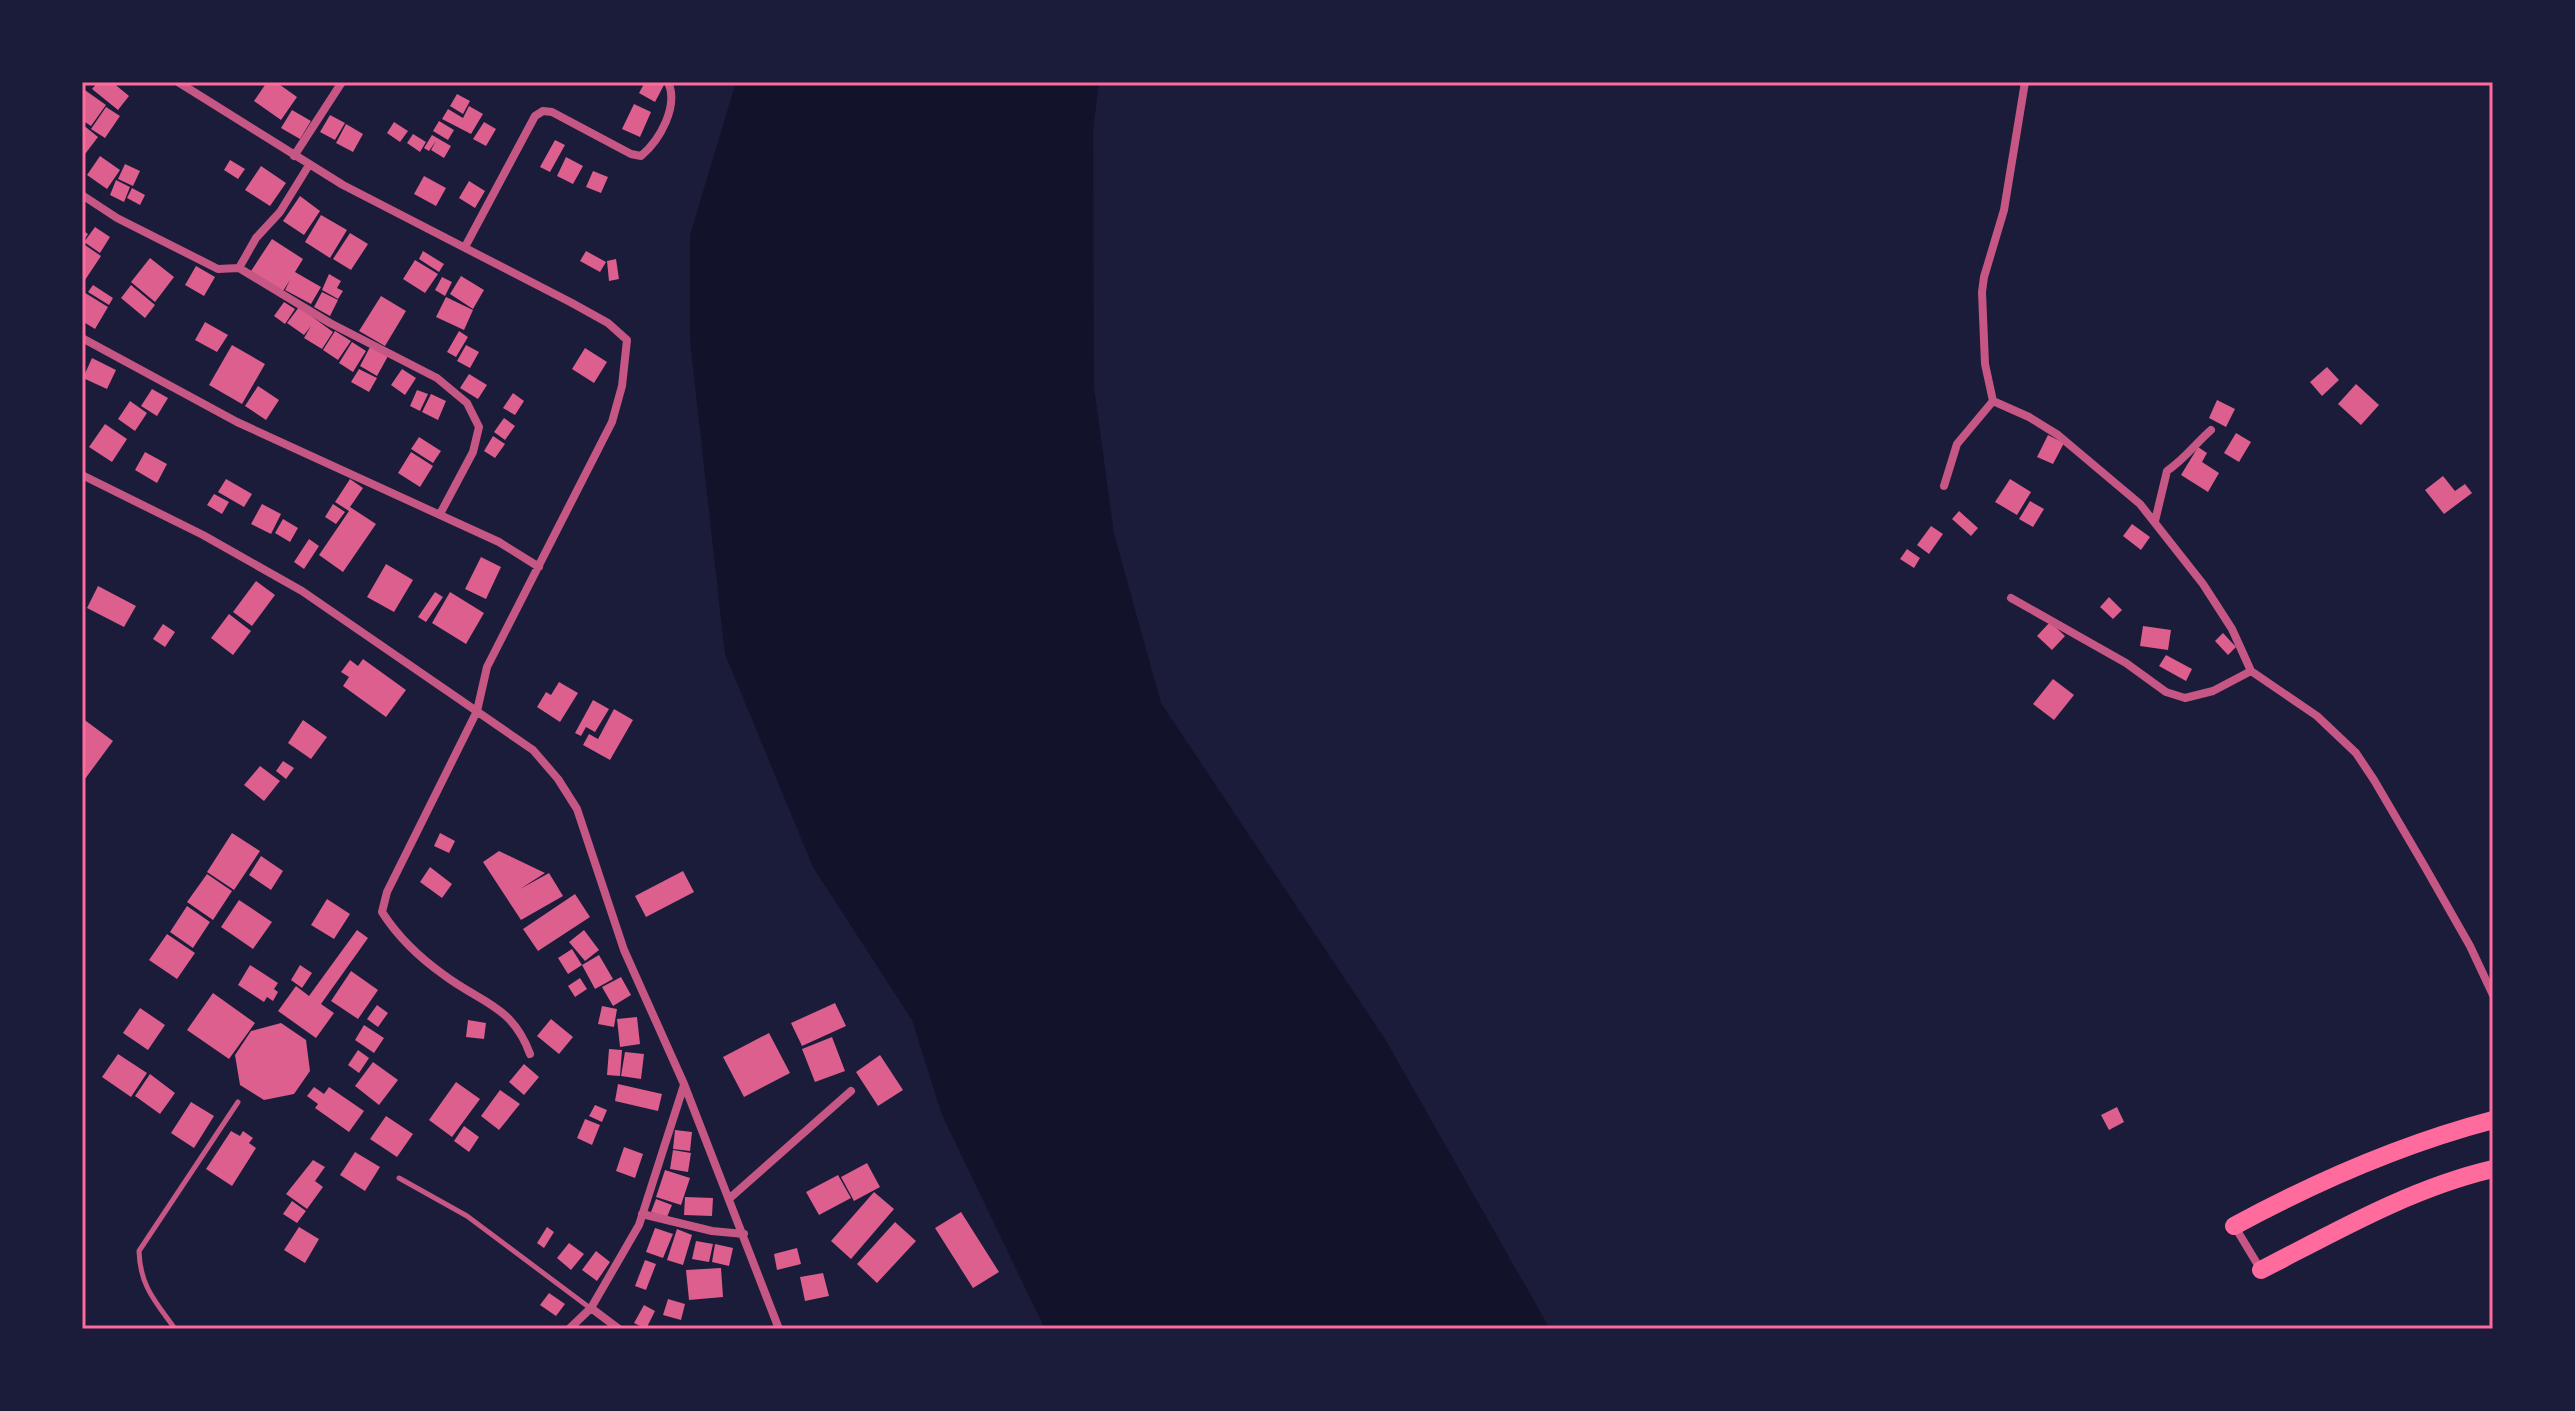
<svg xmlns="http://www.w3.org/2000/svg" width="2575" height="1411" viewBox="0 0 2575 1411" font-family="'IBM Plex Sans',sans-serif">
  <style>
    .water { fill: #12122b }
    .building { fill: #dd5f8e }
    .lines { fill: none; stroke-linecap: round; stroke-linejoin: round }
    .service { stroke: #c65784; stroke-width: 5 }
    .minor { stroke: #c65784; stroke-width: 8 }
    .trunk { stroke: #ff6b9d; stroke-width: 18 }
    .neatline { fill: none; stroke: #ff6b9d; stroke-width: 3 }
  </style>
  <rect width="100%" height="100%" fill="#1b1b3a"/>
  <path class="water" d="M736,82h363l-6,48 1,257 20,147 47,169 224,336 165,290h-505l-103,-214 -30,-95 -99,-153 -88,-213 -35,-314v-105z"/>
  <path class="building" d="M98,82h14l17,14 -11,14 -26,-21z
    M267,82h9l21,15 -16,23 -27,-19z
    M645,82l20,1 -10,19 -16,-9z
    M82,88l24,17 -15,21 -9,-6z
    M457,94l13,7 -7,13 -13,-8z
    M634,104l17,8 -11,25 -18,-8z
    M469,106l14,8 -12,20 -29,-15 6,-10 15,9z
    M106,107l14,9 -15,22 -14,-9z
    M292,110l19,11 -11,18 -19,-11z
    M330,115l15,8 -10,17 -15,-8z
    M439,121l15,9 -6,10 -15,-9z
    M394,122l14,9 -8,11 -13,-9z
    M484,122l12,7 -10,17 -13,-7z
    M82,124l16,13 -16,21z
    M346,124l17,10 -10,18 -17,-9z
    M413,134l13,8 -6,10 -13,-9z
    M432,135l19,11 -7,12 -13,-8 5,-9 -7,10 -5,-3z
    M555,140l10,5 -15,27 -10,-5z
    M100,156l20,14 -13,19 -20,-14z
    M566,157l17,9 -10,18 -16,-8z
    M230,160l15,9 -7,10 -14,-9z
    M125,164l15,7 -7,15 -15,-7z
    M261,166l25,17 -16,23 -25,-16z
    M593,171l15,6 -7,16 -15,-6z
    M424,176l22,12 -10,18 -22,-12z
    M116,180l14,7 -6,15 -14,-7z
    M469,181l16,10 -10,17 -16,-10z
    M132,188l13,7 -5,10 -13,-7z
    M300,196l20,15 -16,24 -21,-14z
    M321,215l26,15 -17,28 -25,-16z
    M95,227l15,10 -10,16 -16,-11z
    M85,232l3,2 -6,9 19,13 -16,24 -3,-2v-42z
    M350,233l18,11 -17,26 -18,-11z
    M272,239l31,20 -8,13 26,15 -10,17 -26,-14 5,-10 -7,11 -32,-20z
    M423,251l21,13 -5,8 -20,-13z
    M586,251l20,11 -6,10 -20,-11z
    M150,258l24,19 -19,25 -24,-20z
    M616,259l3,20 -10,2 -2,-20z
    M415,260l23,14 -13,19 -22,-14z
    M196,266l19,11 -11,19 -19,-11z
    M329,274l12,7 -4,7 6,3 -5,8 -16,-9z
    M461,276l23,14 -11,19 -23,-15z
    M442,277l10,5 -7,14 -10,-6z
    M93,285l20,13 -4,7 -21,-13z
    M131,285l24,20 -10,13 -24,-20z
    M82,291l26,16 -13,22 -13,-8z
    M322,292l16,8 -8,16 -16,-9z
    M381,296l25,15 -21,35 -26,-15z
    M446,297l27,13 -9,20 -28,-13z
    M284,302l11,7 -10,15 -11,-8z
    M299,307l34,25 -11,17 -18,-11 7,-12 -7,9 -17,-12z
    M205,322l23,13 -11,17 -22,-12z
    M335,331l16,10 -13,19 -15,-10z
    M459,331l9,6 -12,20 -9,-5z
    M352,342l14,9 -13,21 -14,-9z
    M232,345l33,19 -23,40 -33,-19z
    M466,345l13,7 -9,16 -13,-7z
    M370,347l18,9 -11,20 -17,-10z
    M585,348l22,14 -13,21 -22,-14z
    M92,358l24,12 -9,19 -24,-11z
    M2327,367l12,13 -17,16 -12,-14z
    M359,369l18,9 -8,14 -18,-10z
    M402,369l14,9 -11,17 -14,-10z
    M469,374l18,11 -9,14 -18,-11z
    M2356,384l23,21 -18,20 -23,-21z
    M258,386l21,14 -13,20 -21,-14z
    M152,389l16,9 -11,18 -16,-10z
    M417,390l11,4 -8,17 -10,-5z
    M513,393l11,8 -9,14 -12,-7z
    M431,394l15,7 -8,19 -16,-8z
    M2217,400l18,9 -9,18 -17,-9z
    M130,401l17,12 -12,18 -17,-12z
    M504,418l11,8 -10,14 -11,-8z
    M105,424l22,15 -15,23 -23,-15z
    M2236,433l15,9 -12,20 -15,-9z
    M2048,435l16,8 -11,21 -16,-7z
    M493,436l12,8 -10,14 -11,-7z
    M419,437l22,14 -8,12 -22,-14z
    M2198,447l9,6 -5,9 17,11 -11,19 -27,-17z
    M145,452l22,12 -10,19 -22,-13z
    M411,452l22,14 -13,21 -22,-14z
    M2443,476l12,15 10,-7 7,9 -28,21 -19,-24z
    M226,479l26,15 -8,13 -26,-15z
    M350,479l13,9 -13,19 26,17 -33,48 -24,-17 30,-44 -14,-9z
    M2010,479l21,13 -14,23 -22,-13z
    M214,494l15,8 -7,12 -15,-9z
    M2030,501l14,8 -11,18 -14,-8z
    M262,504l19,10 -10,20 -20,-10z
    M333,504l12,8 -9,12 -11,-7z
    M1959,511l19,17 -7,8 -19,-17z
    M283,519l15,9 -8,14 -15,-9z
    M2132,524l18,13 -9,13 -18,-14z
    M1931,526l12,8 -14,20 -12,-9z
    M309,539l10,7 -15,23 -10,-7z
    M1907,549l13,9 -6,10 -14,-9z
    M481,557l20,10 -15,32 -21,-10z
    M386,564l27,16 -19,32 -27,-15z
    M256,581l19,14 -23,31 -19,-14z
    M98,586l38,20 -12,21 -37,-19z
    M435,592l8,5 -17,25 -8,-5z
    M450,592l34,21 -18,31 -34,-21z
    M2109,597l13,13 -9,9 -13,-12z
    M229,614l22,17 -18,24 -22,-17z
    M2050,622l15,14 -13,14 -15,-14z
    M163,624l12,8 -10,15 -12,-8z
    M2143,626l28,4 -3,20 -28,-4z
    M2223,633l13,14 -8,8 -13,-14z
    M2166,655l26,14 -6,12 -27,-15z
    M363,659l43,31 -20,27 -43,-31 6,-9 -8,-5 9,-12 8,6z
    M2053,679l21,16 -20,25 -21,-16z
    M559,682l19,11 -18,29 -23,-15 9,-15 5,3z
    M593,700l16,9 -14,23 -9,-5 -5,9 -6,-3z
    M614,709l19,11 -23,40 -27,-15 6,-11 9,5z
    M82,718l31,23 -31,42z
    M303,720l24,17 -16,22 -23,-16z
    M283,761l11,7 -8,11 -10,-8z
    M260,766l20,15 -16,20 -20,-16z
    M232,833l28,18 -26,39 -27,-18z
    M440,833l15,8 -6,12 -15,-7z
    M499,851l46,22 -25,16 29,-16 14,23 -42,24 -38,-58z
    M261,856l22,15 -12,19 -22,-15z
    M430,867l22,17 -10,14 -22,-16z
    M683,871l11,21 -48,25 -11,-21z
    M207,874l25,17 -19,29 -26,-18z
    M575,894l15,23 -52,34 -15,-22z
    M327,899l23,15 -16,25 -23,-14z
    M239,900l33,22 -19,27 -32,-22z
    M187,906l23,16 -17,26 -23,-16z
    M357,930l11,8 -47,66 13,9 -18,25 -38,-27 18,-25 13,10z
    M584,930l15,20 -14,11 -16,-19z
    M167,934l28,19 -18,26 -28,-19z
    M572,949l10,16 -14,9 -10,-16z
    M599,955l14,24 -18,10 -13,-24z
    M250,965l28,18 -4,6 4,3 -5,9 -6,-4 -3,5 -26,-17z
    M300,965l12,8 -10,15 -11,-8z
    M351,971l27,19 -20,29 -27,-18z
    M621,977l10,18 -18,11 -11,-19z
    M580,978l7,11 -12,8 -7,-11z
    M213,993l42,30 -26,36 -42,-29z
    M835,1003l11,23 -44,20 -11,-23z
    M377,1005l11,8 -10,14 -11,-8z
    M602,1006l15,3 -3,18 -16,-3z
    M140,1008l25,17 -17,25 -25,-17z
    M637,1017l3,27 -20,3 -3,-28z
    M551,1019l22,18 -14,17 -22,-18z
    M468,1020l18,3 -2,16 -18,-2z
    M281,1023l25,17 4,31 -16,23 -30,6 -24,-15 -5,-30 16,-24z
    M364,1025l20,13 -10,15 -19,-13z
    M769,1033l21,40 -46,24 -21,-40z
    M832,1037l13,34 -30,11 -13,-33z
    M609,1049l13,1 -2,26 -13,-1z
    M358,1050l11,8 -10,15 -11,-8z
    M625,1052l19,2 -3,25 -20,-3z
    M118,1054l29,19 -16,24 -29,-20z
    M880,1055l23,35 -25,16 -22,-34z
    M373,1062l25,18 -19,25 -24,-19z
    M524,1064l15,13 -15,18 -15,-13z
    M150,1074l25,19 -15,21 -25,-18z
    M456,1082l24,17 -28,38 -23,-17z
    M618,1084l44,10 -4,17 -43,-10z
    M314,1087l10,7 5,-7 35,24 -15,21 -34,-24 3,-4 -11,-8z
    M500,1090l20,14 -21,26 -18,-14z
    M191,1102l23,14 -20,32 -23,-15z
    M595,1105l12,5 -5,12 -13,-6z
    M2117,1107l7,15 -15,8 -8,-15z
    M386,1116l27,18 -16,23 -27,-18z
    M585,1119l15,6 -8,20 -15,-7z
    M464,1126l15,11 -10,15 -15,-11z
    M675,1130l17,2 -2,19 -17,-2z
    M231,1131l9,5 3,-5 10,7 -4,5 7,5 -24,38 -26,-17z
    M624,1147l19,7 -8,24 -19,-7z
    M673,1150l18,3 -3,19 -18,-3z
    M355,1152l25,15 -15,24 -25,-16z
    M313,1160l12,7 -10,14 8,6 -16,22 -21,-15z
    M867,1163l13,24 -26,14 -13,-24z
    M665,1170l25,8 -9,27 -25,-8z
    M838,1175l13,23 -32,17 -13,-23z
    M874,1192l20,17 -43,50 -20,-18z
    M685,1197l28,1 -1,18 -28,-1z
    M656,1199l16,6 -5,12 -16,-5z
    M292,1201l14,10 -9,12 -14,-9z
    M961,1212l38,60 -26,16 -38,-60z
    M895,1222l21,19 -39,42 -20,-19z
    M299,1227l20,12 -14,24 -21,-13z
    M547,1227l7,5 -10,16 -7,-5z
    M655,1228l18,6 -10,24 -17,-6z
    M677,1229l15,6 -9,30 -16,-5z
    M696,1241l17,3 -4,18 -17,-3z
    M569,1243l15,11 -13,16 -14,-12z
    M715,1244l18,4 -4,18 -17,-4z
    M797,1248l4,16 -24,6 -3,-16z
    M596,1251l14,11 -13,19 -15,-11z
    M645,1260l11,4 -10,26 -11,-4z
    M721,1268l2,29 -34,3 -3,-30z
    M823,1273l6,23 -24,5 -5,-24z
    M549,1293l16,11 -9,12 -16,-11z
    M668,1299l17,5 -4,16 -18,-5z
    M644,1305l11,6 -9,18 -12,-6z"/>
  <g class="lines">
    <path class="service" d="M399,1178l68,38 123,92
      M175,1329c-20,-28 -35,-43 -36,-78l99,-149"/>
    <path class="minor" d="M178,82l165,103 229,118 36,20 19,17 -5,46 -10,36 -125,245 -10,44 -90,181 -5,20c16,25 38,46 62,63 37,28 68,30 86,79
      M2025,82l-21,128 -20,67 -2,15 3,72 8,37 36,16 29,18 82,69 63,80 29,45 19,42 66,45 39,37 18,27 51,87 45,79 23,49
      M294,156l48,-74
      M82,195l35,23 101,51 21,-1 91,55 107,55 30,25 12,24 -6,25 -33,62
      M465,247l70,-131 8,-5 9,1 79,42 10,2c19,-16 38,-50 27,-74
      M239,268l17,-30 24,-26 29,-47
      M82,338l155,84 262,120 40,25
      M82,475l121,60 99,56 231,159 25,29 19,30 47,141 60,134 95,245
      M1944,486l13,-42 36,-43
      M2155,521l12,-50c18,-12 28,-27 44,-41
      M2011,598l115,65 40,29 19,6 28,-7 38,-20
      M730,1198l121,-107
      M642,1214l70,17 32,3
      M2235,1227l26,43
      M591,1308l48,-83 45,-140
      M569,1329l22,-21 28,21"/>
    <path class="trunk" d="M2234,1226c83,-45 168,-82 259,-106
      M2261,1270c74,-38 150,-82 232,-101"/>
  </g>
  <rect width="2575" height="1411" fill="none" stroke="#1b1b3a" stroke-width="168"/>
  <rect x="84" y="84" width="2407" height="1243" class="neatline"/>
</svg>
